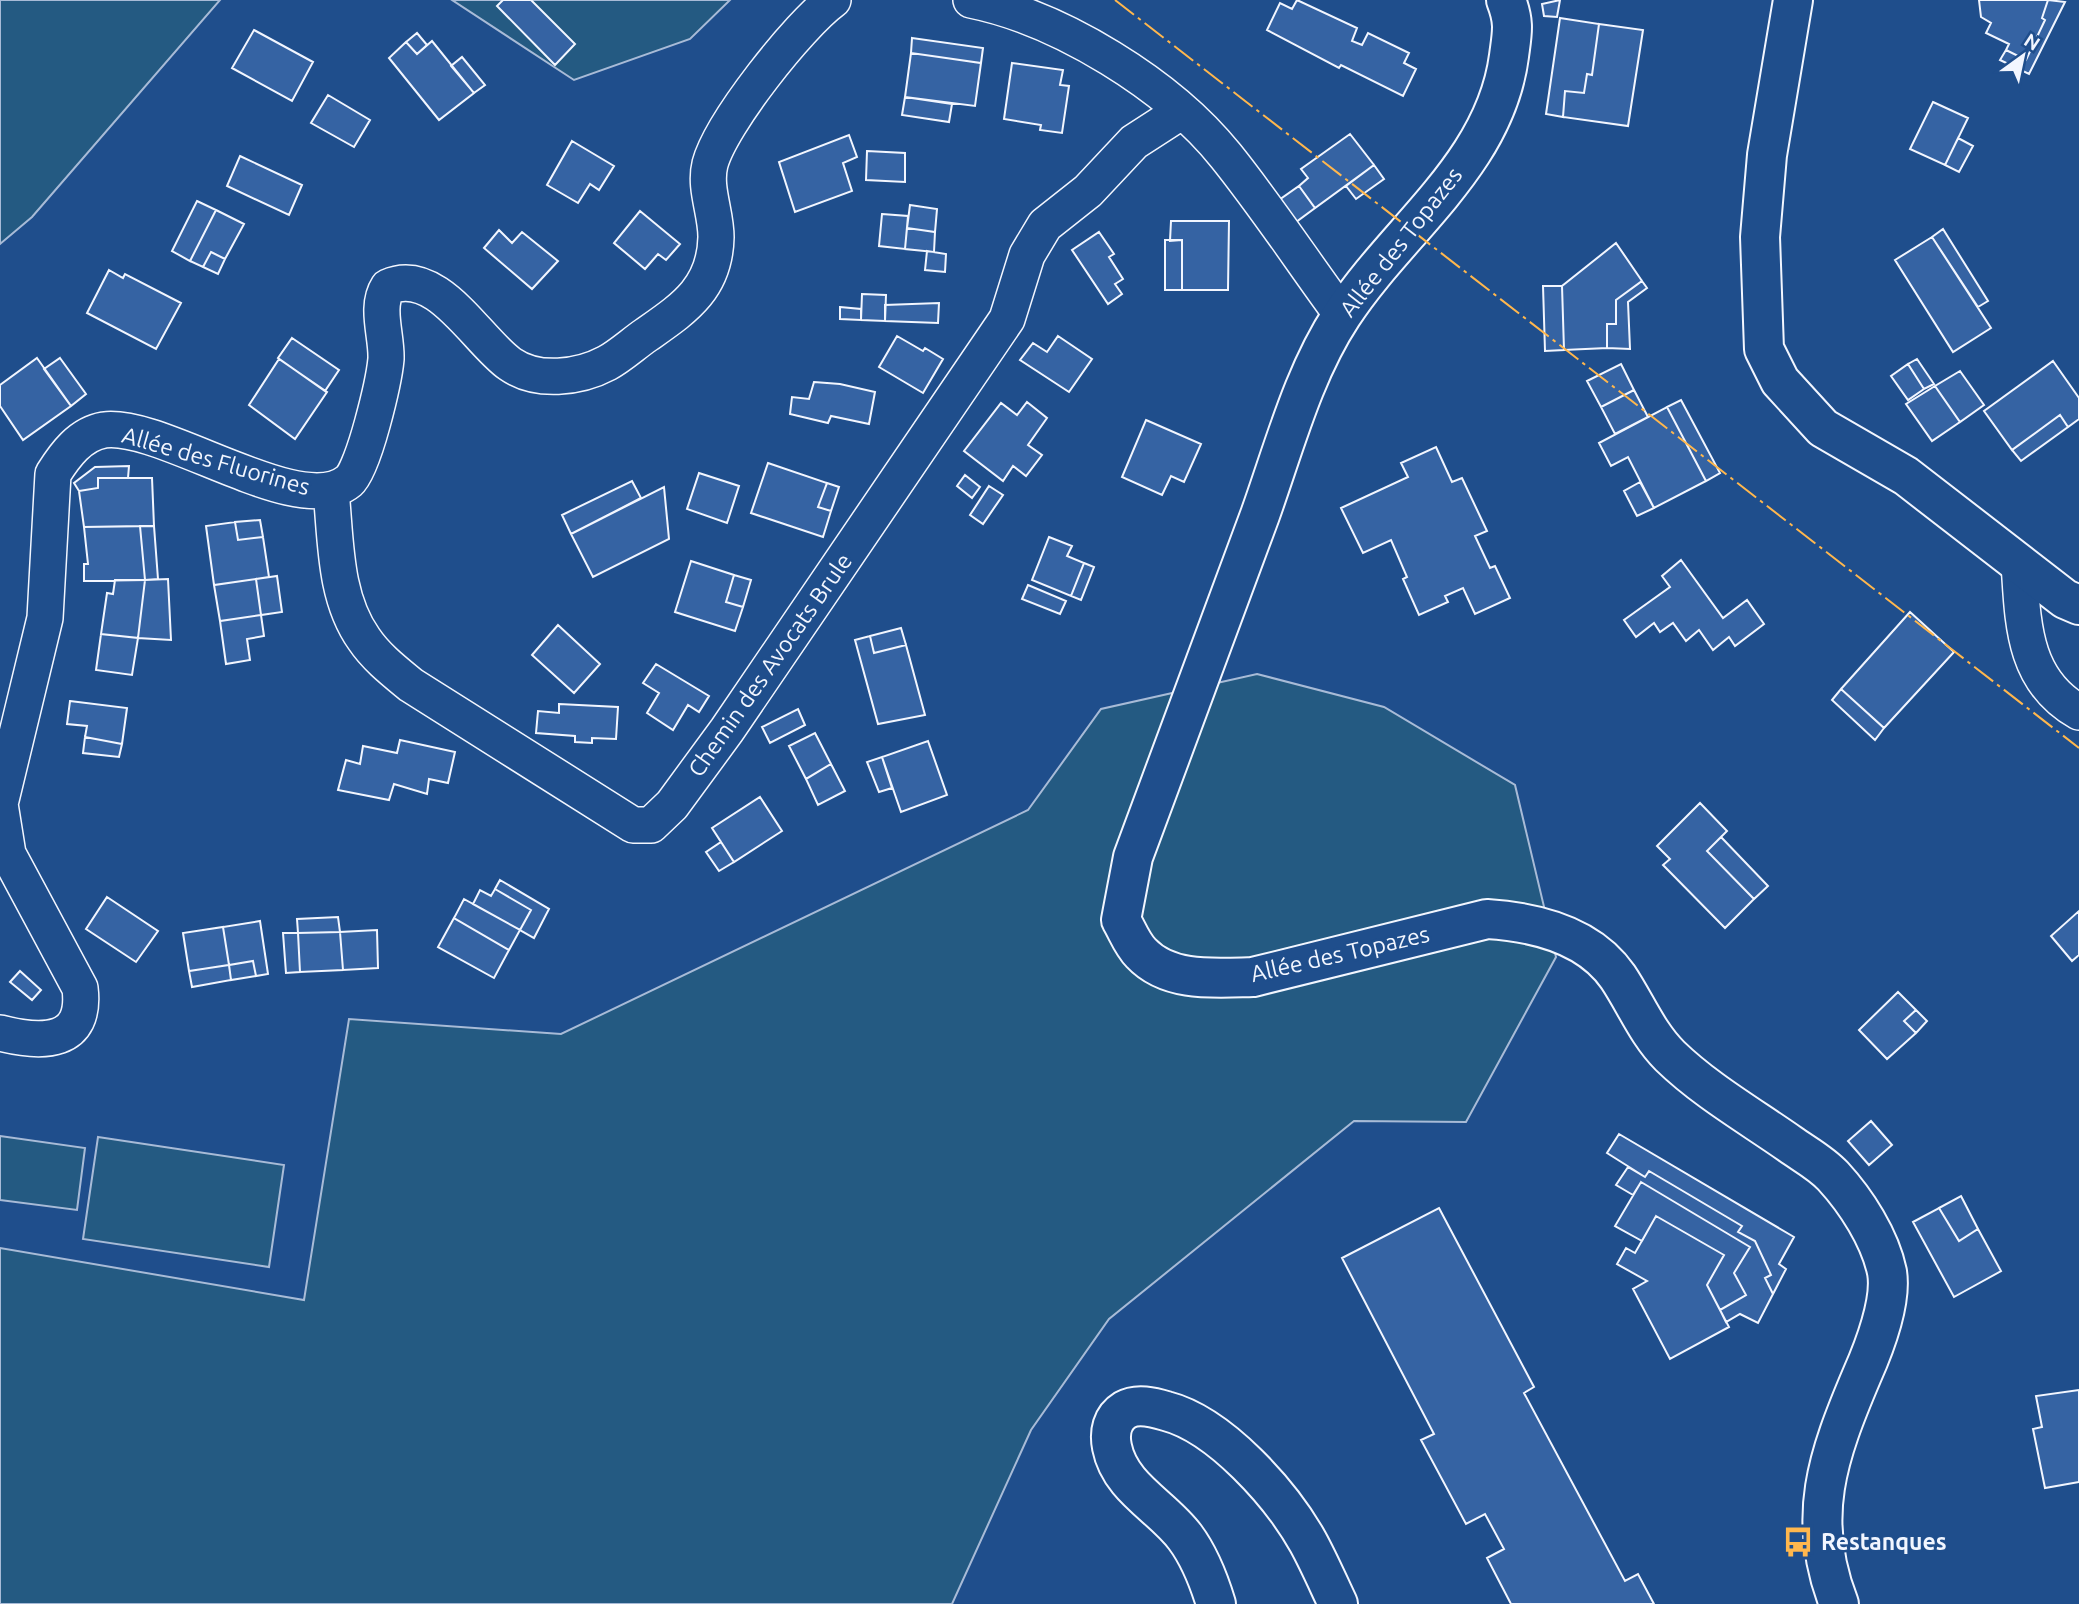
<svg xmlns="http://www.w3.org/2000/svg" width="2079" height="1604" viewBox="0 0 2079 1604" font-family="Ubuntu,sans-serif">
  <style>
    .green { fill: #245a82; stroke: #a8bbd7; stroke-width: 2 }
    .building { fill: #3563a3; stroke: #f2f6ff; stroke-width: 2 }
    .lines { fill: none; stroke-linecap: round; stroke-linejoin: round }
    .street-casing { stroke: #f2f6ff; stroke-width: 38 }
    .secondary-casing { stroke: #f2f6ff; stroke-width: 42 }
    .street { stroke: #1f4e8c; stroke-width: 35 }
    .secondary { stroke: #1f4e8c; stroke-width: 38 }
    .power { stroke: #ffb74d; stroke-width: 2; stroke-dasharray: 24 5 3.5 5; stroke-linecap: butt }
    .labels { text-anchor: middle; stroke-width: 5; stroke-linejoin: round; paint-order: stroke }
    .street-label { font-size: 23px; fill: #f2f6ff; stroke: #1f4e8c }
    .poi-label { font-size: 23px; font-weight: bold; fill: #f2f6ff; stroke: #1f4e8c; text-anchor: start }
  </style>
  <rect width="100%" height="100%" fill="#1f4e8c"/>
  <path class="green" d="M0,0h220l-188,217 -32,27z
    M452,0h278l-40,39 -116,41z
    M1257,674l127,33 131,78 41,172 -90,165 -112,-1 -245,198 -78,111 -79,174h-952v-356l304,52 45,-281 212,15 467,-224 73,-101z
    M0,1136l85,12 -8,62 -77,-10z
    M98,1137l186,28 -15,102 -186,-28z"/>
  <path class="building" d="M503,0h28l44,44 -20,21 -58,-59z
    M1297,0l60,28 -5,13 10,4 6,-12 41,20 -5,10 12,6 -13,27 -62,-31 -2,3 -72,-38 13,-27 12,6z
    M1560,0l-3,17 -13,-1 -2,-12z
    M1979,0h69l-6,18 3,2 -19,40 -20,-10 3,-6 -23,-11 5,-10 -10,-6z
    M2048,0l17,2 -36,72 -29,-14 6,-10 20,10 19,-40 -3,-2z
    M1560,18l39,6 -7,51 -5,-1 -3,19 -19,-2 -2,26 -17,-3z
    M1599,24l44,6 -15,96 -65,-9 2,-26 19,2 3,-19 5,1z
    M254,30l59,32 -21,39 -60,-33z
    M417,33l10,12 -10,9 -11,-12z
    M912,38l71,10 -2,15 -70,-10z
    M432,41l42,52 -35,27 -50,-62 17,-16 11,12z
    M911,53l70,10 -6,43 -70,-9z
    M462,57l23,28 -11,8 -23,-27z
    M1012,63l51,7 -3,15 9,1 -7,47 -22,-3 1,-5 -37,-6z
    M328,95l42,25 -16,27 -43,-24z
    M905,97l47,7 -3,18 -47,-7z
    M1933,102l35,16 -23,47 -35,-16z
    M1350,134l24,31 -59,43 -16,-22 9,-8 -7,-9z
    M849,135l8,22 -14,6 9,28 -57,21 -16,-50z
    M1958,138l15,8 -14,26 -14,-7z
    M572,141l42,25 -15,24 -9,-6 -12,19 -31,-18z
    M867,151l38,2v29l-39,-2z
    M240,156l62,29 -13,30 -62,-29z
    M1374,165l10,14 -28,20 -10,-13z
    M1299,186l16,22 -19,14 -17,-22z
    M197,201l19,9 -26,51 -18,-10z
    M910,205l27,4 -2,23 -28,-4z
    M216,210l28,14 -19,35 -14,-7 -8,15 -13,-6z
    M640,211l40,33 -14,16 -8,-6 -13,15 -31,-26z
    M882,214l26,2 -3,33 -26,-3z
    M1171,221h58l-1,69h-46v-50l-12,1z
    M907,228l28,4 -1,20 -29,-3z
    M1943,229l45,72 -10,6 -46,-70z
    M499,230l13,13 10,-11 36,29 -26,28 -48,-41z
    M1099,232l15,22 -5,3 14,22 -8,5 7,10 -14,10 -36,-54z
    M1932,237l59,91 -38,24 -58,-92z
    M1165,240h17v50h-17z
    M1616,243l26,38 -26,19v24h-9v24l-43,2 -2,-64z
    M927,251l19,3 -1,18 -20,-2z
    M211,252l14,7 -7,15 -15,-7z
    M109,270l14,8 2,-4 56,29 -25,46 -69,-36z
    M1642,281l5,7 -19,14 2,47 -23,-1v-24h9v-24z
    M1543,286h19l2,64 -19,1z
    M862,294l24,1 -1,26 -24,-1z
    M939,303l-1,20 -53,-2v-16z
    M840,307l21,2v11l-21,-1z
    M897,336l26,15 2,-3 18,11 -20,34 -44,-26z
    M1058,336l34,23 -23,33 -49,-32 13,-17 14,9z
    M292,338l47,32 -14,21 -47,-33z
    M37,358l34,48 -48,34 -23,-34v-21z
    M60,358l26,36 -15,12 -27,-37z
    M279,359l48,33 -32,47 -46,-34z
    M1917,359l17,25 -10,5 -16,-25z
    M2053,361l26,37v21l-11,8 -8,-12 -48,35 -28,-39z
    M1621,364l13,26 -33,17 -14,-26z
    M1908,364l16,25 -16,11 -17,-24z
    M1960,371l24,34 -24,17 -25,-36z
    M814,382l26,2 35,8 -6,32 -38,-8 -3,7 -38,-9 2,-17 17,2z
    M1935,386l25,36 -28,19 -26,-37z
    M1634,390l14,27 -33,17 -14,-27z
    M1681,400l39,73 -14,8 -39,-74z
    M1027,402l20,16 -19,27 14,10 -16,21 -13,-10 -10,15 -39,-30 37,-48 16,12z
    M1667,407l39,74 -52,27 -26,-51 -17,9 -12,-23z
    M2060,415l8,12 -47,34 -9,-11z
    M1146,420l55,24 -17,38 -13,-6 -9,19 -40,-18z
    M1436,447l16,35 10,-4 25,53 -12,5 15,32 5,-2 15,32 -35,16 -12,-26 -18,8 3,6 -29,13 -16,-36 4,-2 -16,-37 -28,13 -22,-45 67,-31 -7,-14z
    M768,463l59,20 -9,24 13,4 -8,26 -72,-24z
    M129,466l-1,12h-30v10l-19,3 -5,-8 21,-16z
    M699,473l40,13 -12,37 -40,-14z
    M965,475l15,12 -8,11 -15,-12z
    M98,478h54l2,48 -70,1 -5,-36 19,-3z
    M632,481l9,17 -70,36 -9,-19z
    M1640,482l14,26 -17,8 -13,-25z
    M827,483l12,4 -8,24 -13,-4z
    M989,486l14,9 -20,29 -13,-9z
    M664,487l5,52 -76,38 -22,-43z
    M260,520l3,17 -25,3 -3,-18z
    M235,522l3,18 25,-3 6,40 -55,8 -8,-59z
    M140,526h14l4,53 -13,1z
    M140,526l5,54 -61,1v-17h4l-4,-37z
    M1049,537l23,9 -5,10 17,7 -13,33 -39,-16z
    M1681,560l42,58 24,-18 17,24 -29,22 -6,-9 -16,13 -14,-20 -13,11 -13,-18 -13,9 -6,-9 -18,14 -12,-17 46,-33 -8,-11z
    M691,561l43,14 -8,27 17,5 -8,24 -60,-19z
    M1084,563l10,4 -13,33 -10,-4z
    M734,575l17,5 -8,27 -17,-5z
    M277,576l5,36 -21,3 -5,-36z
    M168,579l3,61 -33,-2 7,-58z
    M256,579l5,36 -41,6 -6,-36z
    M115,580h30l-7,58 -37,-4 6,-41 6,1z
    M1028,585l38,16 -6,13 -38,-15z
    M1910,612l44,40 -70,76 -43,-39z
    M261,615l3,21 -17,3 3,21 -24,4 -6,-43z
    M558,625l42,39 -26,29 -42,-38z
    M901,628l5,17 -32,8 -4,-17z
    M101,634l37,4 -6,37 -36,-5z
    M870,636l4,17 32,-8 19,70 -47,9 -23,-84z
    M656,664l53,32 -10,16 -11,-7 -15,25 -26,-17 12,-20 -16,-10z
    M1841,689l43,39 -9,12 -43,-40z
    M70,701l57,7 -5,36 -37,-7 2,-11 -20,-2z
    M559,704l59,3 -2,32 -24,-1v5l-17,-1v-6l-39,-3 2,-22 21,2z
    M798,709l7,16 -35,18 -8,-16z
    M815,733l16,31 -25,15 -17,-33z
    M85,737l37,7 -3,13 -36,-4z
    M400,740l55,12 -7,31 -19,-4 -2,15 -33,-10 -5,16 -51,-10 8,-30 14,4 3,-18 34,7z
    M928,741l19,54 -46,17 -19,-55z
    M882,757l10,31 -13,4 -12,-30z
    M831,764l14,27 -27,14 -12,-26z
    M760,797l22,34 -48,31 -22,-34z
    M1700,803l27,28 -20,20 47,48 -29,29 -62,-63 7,-6 -13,-13z
    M1721,837l47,49 -14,13 -47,-48z
    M721,842l13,20 -15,9 -13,-19z
    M500,880l49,29 -15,29 -14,-8 11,-20 -36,-21z
    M495,889l36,21 -11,20 -47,-26 7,-14 11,6z
    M107,897l51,34 -22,31 -50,-33z
    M464,899l56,31 -11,20 -55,-32z
    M2079,911v44l-7,6 -21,-25z
    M338,917l2,15 -42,1 -1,-14z
    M454,918l55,32 -15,28 -56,-31z
    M260,921l8,53 -12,2 -3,-15 -24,4 -6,-38z
    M223,927l6,38 -40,6 -6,-38z
    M377,930l1,38 -35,2 -3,-38z
    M340,932l3,38 -43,2 -2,-39z
    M283,933h15l2,39 -14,1z
    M253,961l3,15 -25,4 -2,-15z
    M229,965l2,15 -39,7 -3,-16z
    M20,971l21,19 -9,10 -22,-18z
    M1898,992l18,18 -12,11 12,12 -29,26 -28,-29z
    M1916,1010l11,11 -11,12 -12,-12z
    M1871,1121l21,24 -23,20 -21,-24z
    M1619,1134l175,103 -15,27 7,5 -13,25 -8,-16 6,-3 -16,-34 -17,-9 4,-6 -93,-55 -4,6 -38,-24z
    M1628,1167l17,10 4,-6 93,55 -4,6 17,9 16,34 -6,3 8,16 -15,29 -18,-9 -14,8 -6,-12 26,-15 -12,-22 16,-26 -109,-65 -8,13 -17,-10z
    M1641,1182l109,65 -16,26 12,22 -26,15 -13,-25 17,-30 -68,-39 -14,25 -27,-15z
    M1961,1196l17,33 -19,12 -20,-33z
    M1439,1208l95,179 -10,6 101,188 13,-7 16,30h-143l-24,-46 17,-9 -19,-35 -19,10 -45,-84 13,-6 -92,-176z
    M1939,1208l20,33 19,-12 23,42 -47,26 -41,-75z
    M1656,1216l68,39 -17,30 22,42 -59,32 -37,-70 14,-8 -30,-17 9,-16 9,5z
    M2079,1390v92l-34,6 -12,-59 9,-2 -6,-31z"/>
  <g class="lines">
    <g class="street-casing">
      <path id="street" d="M971,0c89,18 198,85 255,156 41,51 77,106 116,159
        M331,491c5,49 3,106 33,148 12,18 30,32 47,46l222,140h18l21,-20 55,-75 280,-411 20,-64 18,-30 43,-34 46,-49 48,-31
        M2019,563c4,58 3,117 60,149
        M0,1033c43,11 87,11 80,-45l-72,-134 -8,-50 45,-186 8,-144c12,-19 27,-40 51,-44 59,-8 196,92 245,51 15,-13 35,-100 37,-122 1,-23 -11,-52 2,-72 49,-22 89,54 122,77 27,19 69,14 97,-1 13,-7 26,-19 39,-28 37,-26 69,-46 70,-98 0,-25 -12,-49 -6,-73 11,-41 89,-139 123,-164"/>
    </g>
    <g class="secondary-casing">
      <path id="secondary" d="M1506,0c9,23 6,33 3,56 -14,108 -111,173 -167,259 -39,59 -58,133 -82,200 -42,114 -85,228 -127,342l-12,63c6,10 11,24 20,33 28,30 75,25 112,24l234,-58c47,3 102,16 131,58 18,27 29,56 52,79 35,34 80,60 120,88 14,10 31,19 43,32 23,25 47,62 54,96 5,29 -13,76 -25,103 -34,80 -57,143 -23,229
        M1793,0l-26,155 -7,82 4,112 16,32 43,47 83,48 159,123 14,6
        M1216,1604c-7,-23 -16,-47 -31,-67 -23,-31 -65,-49 -73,-90 -3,-15 0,-29 13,-37 12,-7 28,-3 41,1 54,14 115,83 142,131 11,20 20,41 30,62"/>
    </g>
    <use href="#street" class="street"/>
    <use href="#secondary" class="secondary"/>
    <path class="power" d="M1115,0l964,748"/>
  </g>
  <defs>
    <g id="bus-bare" transform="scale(2.415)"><path d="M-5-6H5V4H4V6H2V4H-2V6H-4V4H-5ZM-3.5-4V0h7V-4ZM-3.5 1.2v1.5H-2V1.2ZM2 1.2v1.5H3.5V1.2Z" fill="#ffb74d" stroke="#1f4e8c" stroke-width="2.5" paint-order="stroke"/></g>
  </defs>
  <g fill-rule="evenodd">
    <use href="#bus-bare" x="1798" y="1542"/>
  </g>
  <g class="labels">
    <g class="street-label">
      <text transform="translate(1401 242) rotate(-52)" y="8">Allée des Topazes</text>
      <text transform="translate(216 461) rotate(16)" y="8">Allée des Fluorines</text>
      <text transform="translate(770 665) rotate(-55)" y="8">Chemin des Avocats Brule</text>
      <text transform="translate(1340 954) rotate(-13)" y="8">Allée des Topazes</text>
    </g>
    <g class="poi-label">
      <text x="1821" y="1550">Restanques</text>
    </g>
  </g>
  <g transform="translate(2023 56) rotate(33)" stroke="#1f4e8c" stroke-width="5" paint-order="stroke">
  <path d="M0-5L12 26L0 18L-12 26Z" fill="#f2f6ff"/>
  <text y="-10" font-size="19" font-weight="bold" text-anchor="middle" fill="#f2f6ff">N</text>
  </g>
</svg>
